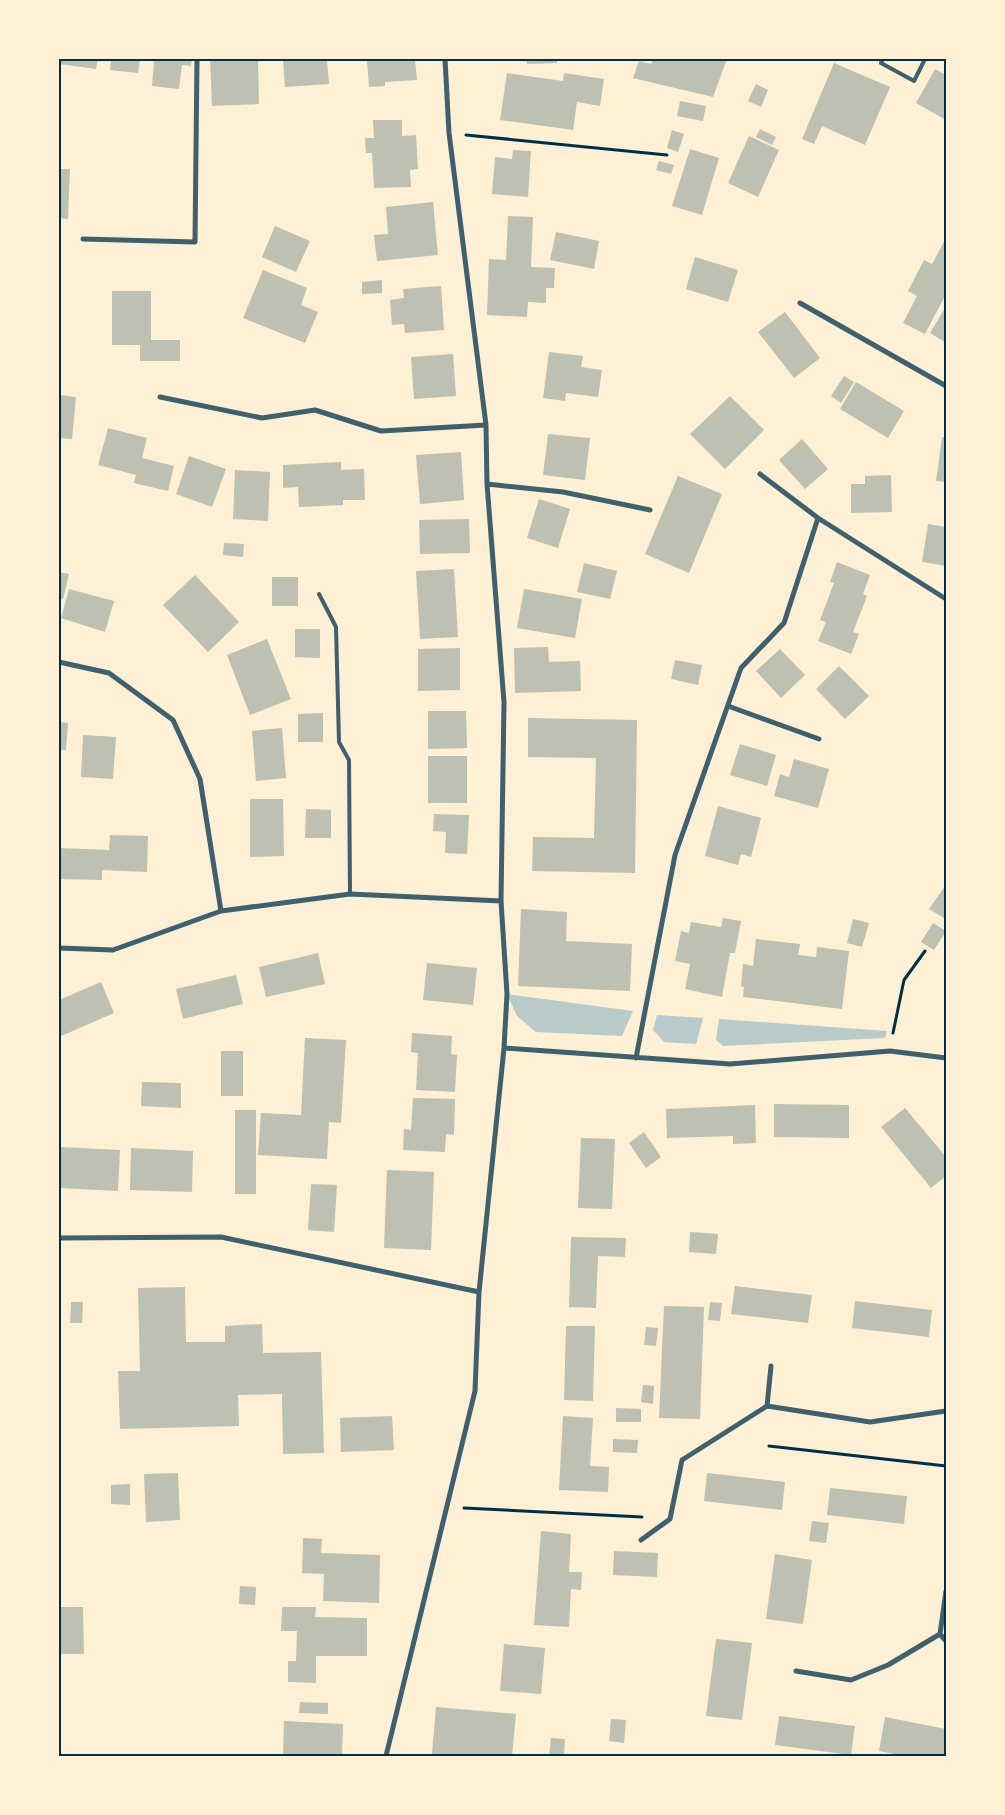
<svg xmlns="http://www.w3.org/2000/svg" width="1005" height="1815" viewBox="0 0 1005 1815" font-family="'Titillium Web',sans-serif">
  <style>
    .green { fill: #b9caca }
    .building { fill: #bec0b2 }
    .lines { fill: none; stroke-linecap: round; stroke-linejoin: round }
    .path { stroke: #003049; stroke-width: 3 }
    .service { stroke: #3f606c; stroke-width: 4 }
    .minor { stroke: #3f606c; stroke-width: 5 }
    .neatline { fill: none; stroke: #003049; stroke-width: 2 }
  </style>
  <rect width="100%" height="100%" fill="#fdf0d5"/>
  <path class="green" d="M507,994l126,17 -11,25 -86,-4 -19,-16z
    M657,1015l46,3 -7,26 -32,-2 -11,-12z
    M719,1019l168,12 -2,7 -162,8 -7,-6z"/>
  <path class="building" d="M59,59h39l-2,10 -37,-5z
    M111,59h29l-2,14 -28,-3z
    M145,59h47l-1,7 -9,-1 -3,24 -27,-3 2,-25z
    M210,59h48l1,45 -47,2z
    M283,59h44l2,25 -44,3z
    M377,59h38l2,21 -32,2v4l-16,1 -2,-27z
    M526,59h31v4l-30,1z
    M653,59h74l-14,38 -80,-19 6,-17 12,3z
    M834,63l56,24 -25,58 -43,-19 -8,18 -12,-5z
    M935,69l11,6v45l-30,-17z
    M507,73l56,8 1,-8 40,6 -4,27 -23,-4 -4,28 -73,-10z
    M756,84l12,6 -7,17 -13,-6z
    M680,101l26,5 -3,15 -26,-5z
    M373,120h29v16l14,-1 2,34 -8,1 1,17 -37,1 -2,-35h-6l-1,-15h9z
    M760,129l16,8 -4,8 -16,-8z
    M672,130l12,4 -6,18 -11,-4z
    M749,136l30,14 -21,47 -30,-14z
    M690,149l29,9 -17,57 -30,-9z
    M513,150l18,1 -3,46 -36,-3 3,-37 17,2z
    M659,161l15,4 -3,9 -15,-4z
    M59,169h11l-2,50 -9,-1z
    M433,202l5,53 -61,6 -3,-26 14,-1 -2,-27z
    M508,216l25,1 -2,50 24,1 -1,20h-8v15l-18,-1 -1,15 -40,-2 2,-56 17,1z
    M275,226l35,15 -14,31 -34,-15z
    M556,232l43,9 -5,28 -44,-9z
    M946,238v56l-21,40 -22,-11 14,-27 -9,-5 16,-31 8,4z
    M695,257l43,13 -10,32 -42,-13z
    M263,270l44,18 -6,17 17,7 -13,31 -62,-25z
    M382,280v13l-20,1v-12z
    M441,286l3,44 -39,3 -1,-9 -12,1 -2,-25 14,-2 -1,-9z
    M112,291h39v49h29v21h-40v-16h-28z
    M946,306v37l-16,-10z
    M785,312l35,46 -26,20 -36,-46z
    M549,352l34,4 -2,11 21,3 -4,27 -32,-4 -1,8 -22,-3z
    M453,354l3,42 -42,3 -3,-42z
    M844,376l10,6 -13,21 -10,-7z
    M856,382l48,29 -16,27 -48,-29z
    M59,395l17,2 -4,42 -13,-1z
    M730,396l34,34 -39,39 -35,-35z
    M108,428l39,10 -5,20 32,8 -6,25 -34,-8 2,-8 -38,-10z
    M548,434l42,4 -5,42 -42,-5z
    M942,437l4,1v44l-10,-1z
    M802,439l26,30 -23,20 -26,-29z
    M461,452l3,48 -44,4 -4,-49z
    M189,456l37,13 -14,38 -36,-13z
    M341,462v8l23,-1 1,31h-22v5l-44,2 -1,-20 -15,1v-23z
    M235,470l35,2 -2,49 -35,-2z
    M891,475l1,37 -41,1v-29h14v-8z
    M678,476l44,18 -33,79 -44,-19z
    M539,499l31,10 -12,39 -31,-10z
    M469,519l1,34 -50,1 -1,-34z
    M928,524l18,3v39l-24,-4z
    M224,543l20,1 -1,13 -20,-2z
    M837,562l33,13 -7,19 4,2 -14,36 6,2 -8,20 -33,-13 8,-19 -6,-2 14,-37 -4,-1z
    M584,563l33,8 -7,28 -33,-7z
    M454,569l4,68 -38,2 -4,-68z
    M59,572l10,2 -6,25 -4,-1z
    M195,575l44,47 -31,30 -45,-47z
    M272,577h26v29h-26z
    M69,589l45,12 -9,31 -44,-14z
    M524,589l58,10 -7,39 -58,-10z
    M295,629h25v29l-25,-1z
    M267,639l24,60 -41,16 -23,-60z
    M548,647l1,15 31,-1 1,30 -66,2 -1,-45z
    M460,648v42l-42,1v-42z
    M780,649l25,26 -24,23 -25,-27z
    M675,660l27,5 -4,20 -27,-6z
    M839,666l30,30 -24,23 -29,-30z
    M428,711h38l1,37 -39,1z
    M323,713v29h-25v-28z
    M528,718l109,2 -2,153 -103,-2 1,-34 61,1 2,-80 -68,-1z
    M59,722l9,1 -2,27h-7z
    M282,728l4,50 -30,3 -4,-50z
    M83,735l33,2 -3,42 -32,-2z
    M740,744l36,11 -9,31 -37,-11z
    M428,756h39v47h-39z
    M794,759l35,10 -11,39 -44,-12 6,-22 9,3z
    M250,799h33l1,57 -34,1z
    M718,806l43,12 -10,39 -10,-3 -3,11 -33,-9z
    M306,809l25,1v28h-26z
    M434,814l35,1 -2,39 -22,-1 1,-21 -13,-1z
    M110,835l38,1 -1,36 -45,-2v10l-43,-1v-31l50,2z
    M945,886l1,29 -2,3 -15,-9z
    M521,909l46,3 -1,29 66,3 -2,47 -112,-5z
    M723,918l18,3 -6,32h-5l-8,44 -37,-8 5,-25 -15,-3 6,-30 8,2 2,-11 30,5z
    M853,919l16,4 -7,24 -15,-4z
    M933,923l13,8 -12,19 -13,-8z
    M756,939l44,5 -2,11 18,2 1,-10 32,4 -7,58 -99,-12 1,-10 -3,-1 2,-22 10,2z
    M318,953l7,31 -59,13 -7,-30z
    M427,963l50,5 -4,37 -50,-5z
    M236,975l7,29 -60,15 -7,-30z
    M101,982l13,31 -55,24v-37z
    M412,1033l40,3 -1,18 6,1 -2,37 -39,-2 2,-37 -7,-1z
    M305,1038l41,2 -5,83 -12,-1 -2,37 -69,-4 3,-42 40,2z
    M221,1051h22v45h-22z
    M142,1082l39,1v25l-40,-2z
    M413,1098l42,1 -1,36 -8,-1 -1,18 -42,-2 1,-21 7,1z
    M774,1104l75,1v33l-75,-1z
    M755,1105l1,38 -23,1v-8l-66,2 -1,-29z
    M905,1108l41,49v19l-15,12 -50,-61z
    M235,1110h21v84h-21z
    M644,1132l17,25 -15,11 -17,-25z
    M581,1138l34,1 -3,70 -34,-1z
    M61,1147l59,3 -2,41 -59,-3z
    M131,1148l62,3 -1,41 -62,-2z
    M387,1170l47,2 -3,78 -47,-2z
    M311,1184l26,1 -3,47 -26,-2z
    M690,1232l28,2 -2,20 -27,-2z
    M571,1237l55,1 -1,19 -27,-1 -2,52 -27,-1z
    M735,1286l77,9 -4,28 -77,-9z
    M185,1287l1,55h39v-16l37,-2 1,29 58,-1 3,101 -41,1 -1,-60 -44,1 1,31 -119,3 -2,-58h22l-2,-83z
    M855,1301l77,9 -3,27 -77,-9z
    M71,1302h12l-1,21h-12z
    M710,1302l12,1 -2,18 -12,-1z
    M664,1306l40,1 -4,112 -41,-1z
    M566,1326h29l-2,75 -29,-1z
    M646,1327l12,1 -2,18 -12,-1z
    M643,1385l11,1 -1,18 -12,-2z
    M616,1408l25,1v13h-25z
    M392,1416l2,34 -53,2 -1,-34z
    M563,1416l30,2 -3,48 19,1 -1,25 -49,-2z
    M613,1439l25,1 -1,13 -24,-1z
    M178,1473l2,47 -34,2 -2,-48z
    M707,1473l78,9 -3,28 -78,-9z
    M130,1484v21l-19,-1v-19z
    M830,1488l77,8 -3,28 -77,-9z
    M812,1521l17,2 -3,20 -17,-2z
    M541,1531l30,3 -2,38h13l-1,18 -10,-1 -2,38 -35,-2z
    M303,1538l19,1 -1,14 59,2 -1,48 -56,-2 1,-27 -22,-1z
    M59,1541h2v46h-2z
    M614,1551l44,2 -1,24 -44,-2z
    M775,1554l37,6 -9,64 -37,-5z
    M240,1586l16,1 -1,18 -16,-1z
    M59,1607h24l1,47h-25z
    M282,1607h34l-1,10 52,1v38h-51v27l-28,-1v-21h8l1,-30h-16z
    M716,1639l36,4 -10,77 -36,-4z
    M504,1644l41,4 -4,46 -41,-3z
    M300,1702l28,1v11l-29,-1z
    M436,1707l80,7 -4,42 -80,-2z
    M779,1716l76,10 -4,29 -76,-10z
    M885,1717l61,12v27h-41l-26,-5z
    M611,1719l15,1 -2,23 -15,-2z
    M284,1721l59,3 -1,32h-59z
    M551,1738l14,1 -1,17h-15z"/>
  <g class="lines">
    <path class="path" d="M466,135l201,20
      M893,1033l11,-53 21,-29
      M769,1446l177,20
      M464,1508l178,9"/>
    <path class="service" d="M883,59l-2,4 33,18 11,-22
      M319,594l17,33 3,115 10,18 1,134"/>
    <path class="minor" d="M83,239l112,3 2,-183
      M800,303l146,83
      M160,397l102,21 53,-8 66,21 105,-6
      M760,474l58,44 128,81
      M487,484l76,8 87,18
      M59,662l50,11 64,47 27,59 21,132
      M728,706l91,33
      M59,948l54,2 108,-39 129,-17 151,7
      M504,1048l226,16 160,-13 56,7
      M636,1058l39,-203 66,-187 43,-45 34,-105
      M59,1238l162,-1 258,55
      M767,1406l103,16 76,-11
      M641,1540l29,-21 12,-59 85,-54 4,-40
      M940,1634l6,-43
      M796,1671l55,9 37,-15 52,-31 6,7
      M386,1756l89,-365 4,-99 25,-244 3,-54 -6,-93 3,-199 -17,-218 -1,-59 -37,-292 -4,-74"/>
  </g>
  <rect width="1005" height="1815" fill="none" stroke="#fdf0d5" stroke-width="120"/>
  <rect x="60" y="60" width="885" height="1695" class="neatline"/>
</svg>
